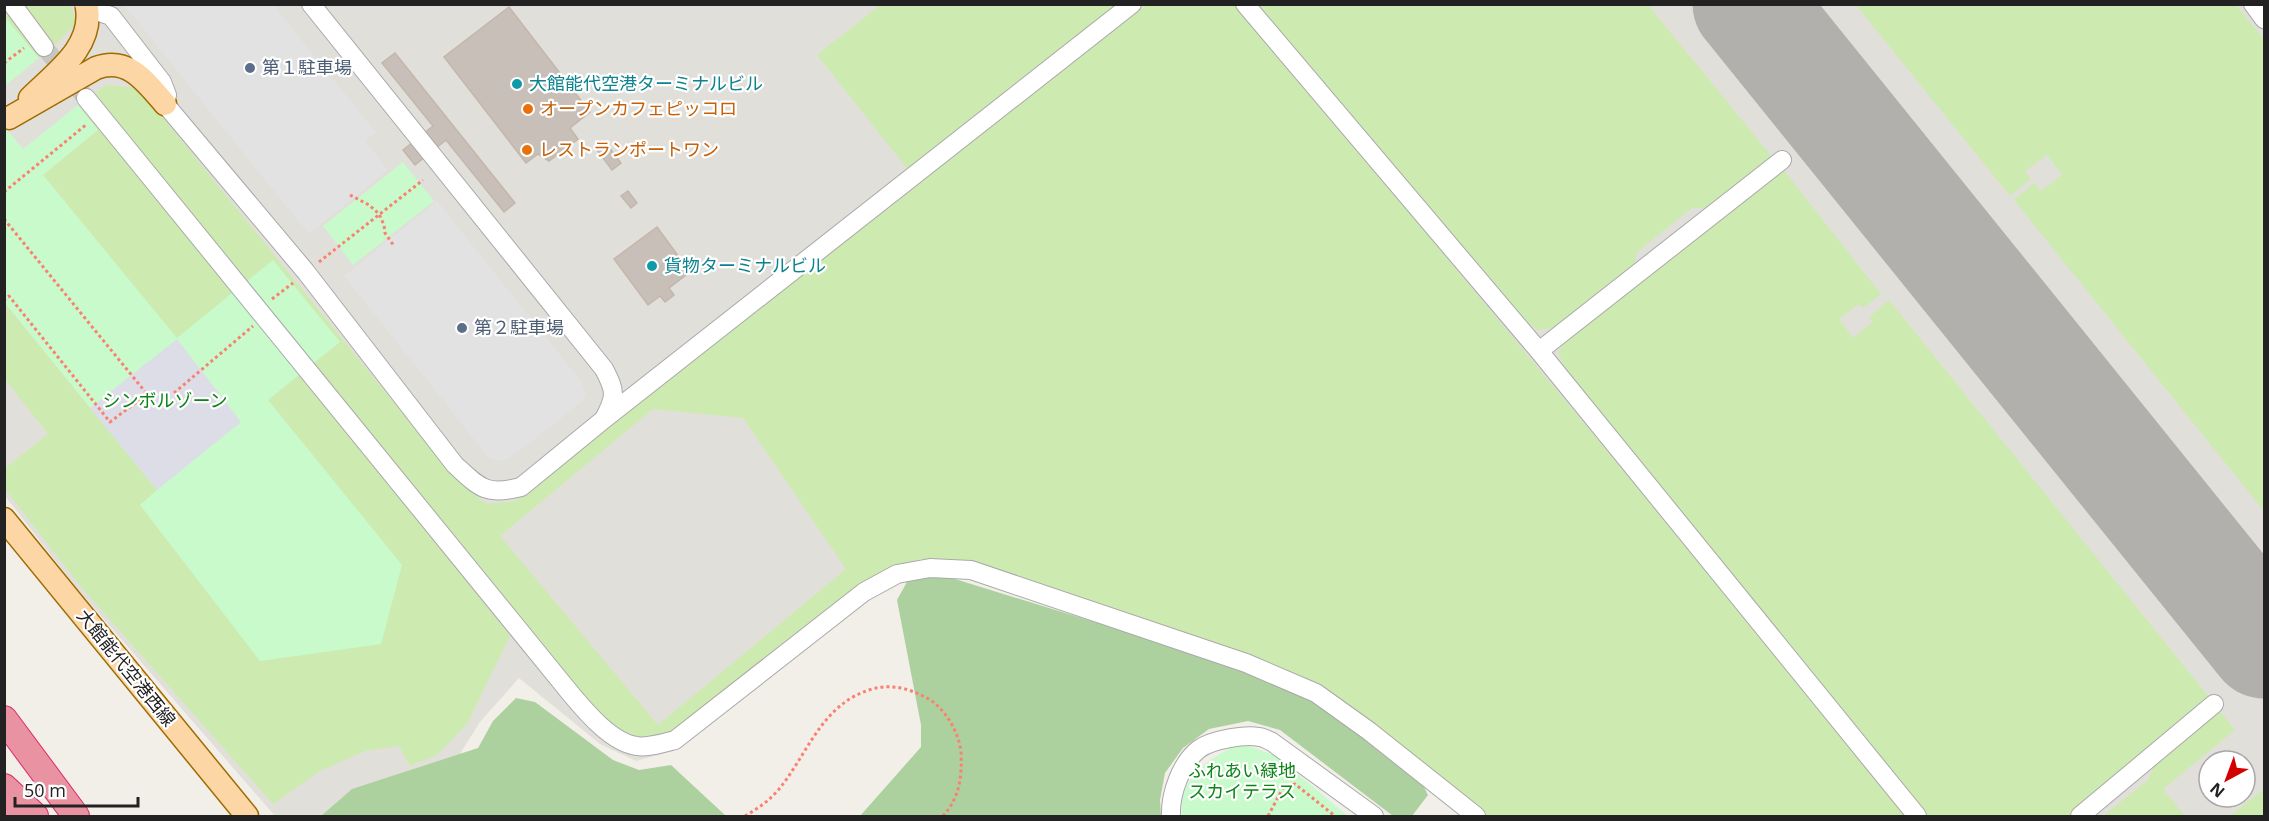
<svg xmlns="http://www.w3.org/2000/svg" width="2269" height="821" viewBox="0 0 2269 821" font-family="'Open Sans','Noto Sans JP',sans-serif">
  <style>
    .airport { fill: #e1dfda; fill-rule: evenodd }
    .grass { fill: #cdebb0; fill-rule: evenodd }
    .forest { fill: #add19e }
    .park { fill: #c8facc }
    .parking { fill: #e2e2e2 }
    .plaza { fill: #dddde8 }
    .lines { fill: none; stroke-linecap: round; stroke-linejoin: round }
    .runway { stroke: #b1b0ac; stroke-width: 111 }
    .building { fill: #c7bfb8; stroke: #c4b6ab; stroke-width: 1.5 }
    .minor-tunnel { stroke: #c8c6c1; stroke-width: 18; stroke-dasharray: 18 9; stroke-linecap: butt }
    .minor-casing { stroke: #a9a9a9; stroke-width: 20 }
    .major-casing { stroke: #a06b00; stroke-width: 25 }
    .highway-casing { stroke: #dc2a67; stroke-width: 28 }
    .path { stroke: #fa8072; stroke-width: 3; stroke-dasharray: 3 3; stroke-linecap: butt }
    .minor { stroke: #fff; stroke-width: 18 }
    .major { stroke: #fcd6a4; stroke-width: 22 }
    .highway { stroke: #e892a2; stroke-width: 26 }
    .service-dot { fill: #5c6f8a; stroke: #fff; stroke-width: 2 }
    .culture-dot { fill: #0f9aa8; stroke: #fff; stroke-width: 2 }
    .food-dot { fill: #e8710a; stroke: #fff; stroke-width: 2 }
    .labels { text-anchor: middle; stroke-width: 4.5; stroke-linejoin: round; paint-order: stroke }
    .service-label { font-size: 18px; fill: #4e5e75; stroke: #fff; text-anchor: start }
    .culture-label { font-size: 18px; fill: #0d838f; stroke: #fff; text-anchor: start }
    .food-label { font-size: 18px; fill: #c56008; stroke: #fff; text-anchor: start }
    .park-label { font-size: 18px; fill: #0c8416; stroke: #fff }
    .street-label { font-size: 18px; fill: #222; stroke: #fff }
  </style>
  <rect width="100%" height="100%" fill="#f2efe9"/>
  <path class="airport" d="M5,5h2259v811h-765l-443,-396 -182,172 -201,159 -37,10 -36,-17 -81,-66 -39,44 -24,38 -121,56h-60l-200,-230 -70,-90zM2209,761h36v36h-36z"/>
  <path class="grass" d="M5,5h65l7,17 -18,19 -54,45z
    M880,5h240l-210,167 -93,-117z
    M1146,5h91l399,481 269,330h-419l-75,-60 -140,-91 -68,-26 -219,-73 -63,-7 -29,10 -218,162 -21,7h-23l-35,-24 -504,-617 15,-12 33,3 294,363 28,32 25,21 29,-3zM653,409l90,9 103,151 -188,156 -158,-189z
    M1257,5h391l125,153 -62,50h-19l-55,44 -2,12 -82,64 -15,2 -14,-10z
    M1856,5h380l28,34v472l-250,-311 21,-17 6,8 21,-16 -15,-20 -22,16 6,8 -21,17z
    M84,101l426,535 -43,88 -30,31 -27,11 -11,-20 -34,5 -45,20 -47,33 -192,-217 -76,-98 -1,-20 44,-35 -43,-55v-76l152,187 -17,16 101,-84 -222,-267z
    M1782,168l99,126 -18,14 -4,-4 -20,15 14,19 20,-16 -4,-5 20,-17 320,397 -141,119h-142l-360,-446 -8,-17 7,-13z
    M2218,709l17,21 -72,59 22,27h-82l45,-36 10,-23z
    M2264,789v27h-34z"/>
  <path class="forest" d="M942,575l253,78 118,45 109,85 6,12 -16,21h-19l-113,-86 -32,-9 -39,8 -26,19 -18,25 -5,27 1,16h-301l61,-69v-22l-24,-125 11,-20z
    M516,698l19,4 78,58 26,10 32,-5 55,51h-405l31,-27 126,-41 15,-27z"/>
  <path class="park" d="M4,16l35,42 -34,28h-1z
    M78,105l20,25 -55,45 134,163 96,-78 67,82 -72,58 134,165 -21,79 -121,17 -120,-156 17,-15 -152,-187 -1,-177 19,23z
    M403,162l31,39 -81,64 -30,-39z
    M1241,743l35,13 72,60h-166c-3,-40 27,-58 59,-73z"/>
  <path class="parking" d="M124,5h149l103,127 -11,9 23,29 -79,64z
    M437,201l143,179 6,14 -3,7 -72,56 -10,4 -11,-2 -146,-183z"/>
  <path class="plaza" d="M177,339l64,83 -84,68 -67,-82z"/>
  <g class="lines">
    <path class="runway" d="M1748,4l516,639"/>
  </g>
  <path class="building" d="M509,7l81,105 -20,16 8,11 -29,22 -11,-7 -12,9 -82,-106z
    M395,53l120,150 -11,9 -58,-72 -31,25 -12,-15 30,-24 -51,-63z
    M606,143l15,20 -9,7 -15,-20z
    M628,191l9,12 -6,5 -10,-12z
    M657,227l33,45 -21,16 5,7 -9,7 -5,-6 -12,9 -34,-46z"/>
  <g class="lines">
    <path class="minor-tunnel" d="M44,47l42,51"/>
    <g class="minor-casing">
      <path id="minor" d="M12,4l32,43
        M84,4l3,4 24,8 51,66 5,13 -2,9 141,168 149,193c25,23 31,31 66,22l82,-67 529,-416
        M311,4l293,365c12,23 12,27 0,50
        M1245,4l294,347 378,465
        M2253,4l11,15
        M86,98l485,596c15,18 41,49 66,52 11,2 27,-3 38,-6l189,-148 33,-18 33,-6 41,2 275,93 70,30 53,38 107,85
        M1539,351l243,-191
        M1171,816c-1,-22 10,-53 28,-67 12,-9 46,-15 60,-12 4,0 9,3 13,5l102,74
        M2080,816l134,-112"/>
    </g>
    <g class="major-casing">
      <path id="major" d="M30,98c25,-25 63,-50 57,-90
        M9,118l87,-50c32,-12 50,14 69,36
        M4,519l243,297"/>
    </g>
    <g class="highway-casing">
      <path id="highway" d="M4,719l72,97
        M4,787l31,29
        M4,813l4,3"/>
    </g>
    <path class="path" d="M4,63l20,-15
      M4,192l83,-68
      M350,195l19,10 10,9 5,11 1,8 9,13
      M4,219l143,175 -37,28 -101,-126 -5,4
      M319,262l104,-82
      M272,299l21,-16
      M174,393l79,-67
      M745,816c14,-8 28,-18 38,-32 27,-36 41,-81 89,-95 19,-5 36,-1 53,8 19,9 34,35 36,55 1,25 -1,45 -18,64
      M1268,816l15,-28 12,-4 40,32"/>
    <use href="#minor" class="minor"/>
    <use href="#major" class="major"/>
    <use href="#highway" class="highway"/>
  </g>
  <g class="service-dot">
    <circle cx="250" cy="68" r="6"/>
    <circle cx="462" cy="328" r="6"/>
  </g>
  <g class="culture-dot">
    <circle cx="517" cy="84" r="6"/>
    <circle cx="652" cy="266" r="6"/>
  </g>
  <g class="food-dot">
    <circle cx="528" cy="109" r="6"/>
    <circle cx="527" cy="150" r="6"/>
  </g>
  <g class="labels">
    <g class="service-label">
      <text x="262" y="74">第１駐車場</text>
      <text x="474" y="334">第２駐車場</text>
    </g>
    <g class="culture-label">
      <text x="529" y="90">大館能代空港ターミナルビル</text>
      <text x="664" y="272">貨物ターミナルビル</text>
    </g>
    <g class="food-label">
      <text x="540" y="115">オープンカフェピッコロ</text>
      <text x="539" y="156">レストランポートワン</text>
    </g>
    <g class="park-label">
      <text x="165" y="407">シンボルゾーン</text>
      <text x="1242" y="777">ふれあい緑地<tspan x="1242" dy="21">スカイテラス</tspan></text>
    </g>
    <g class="street-label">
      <text transform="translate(126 668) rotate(51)" y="6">大館能代空港西線</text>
    </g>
  </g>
  <rect width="2269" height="821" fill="none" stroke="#222222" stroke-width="12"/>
  <g transform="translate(2227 779) rotate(221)"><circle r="28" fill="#ffffff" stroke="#a7a7a7" stroke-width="1.5"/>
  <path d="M0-4.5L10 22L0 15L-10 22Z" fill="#d40000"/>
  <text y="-9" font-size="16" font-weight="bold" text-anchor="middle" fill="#222222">N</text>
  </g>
  <path d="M15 797v9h123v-9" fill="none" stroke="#222222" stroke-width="3"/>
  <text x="24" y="797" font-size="18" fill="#222222" stroke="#ffffff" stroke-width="4.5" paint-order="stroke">50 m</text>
</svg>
